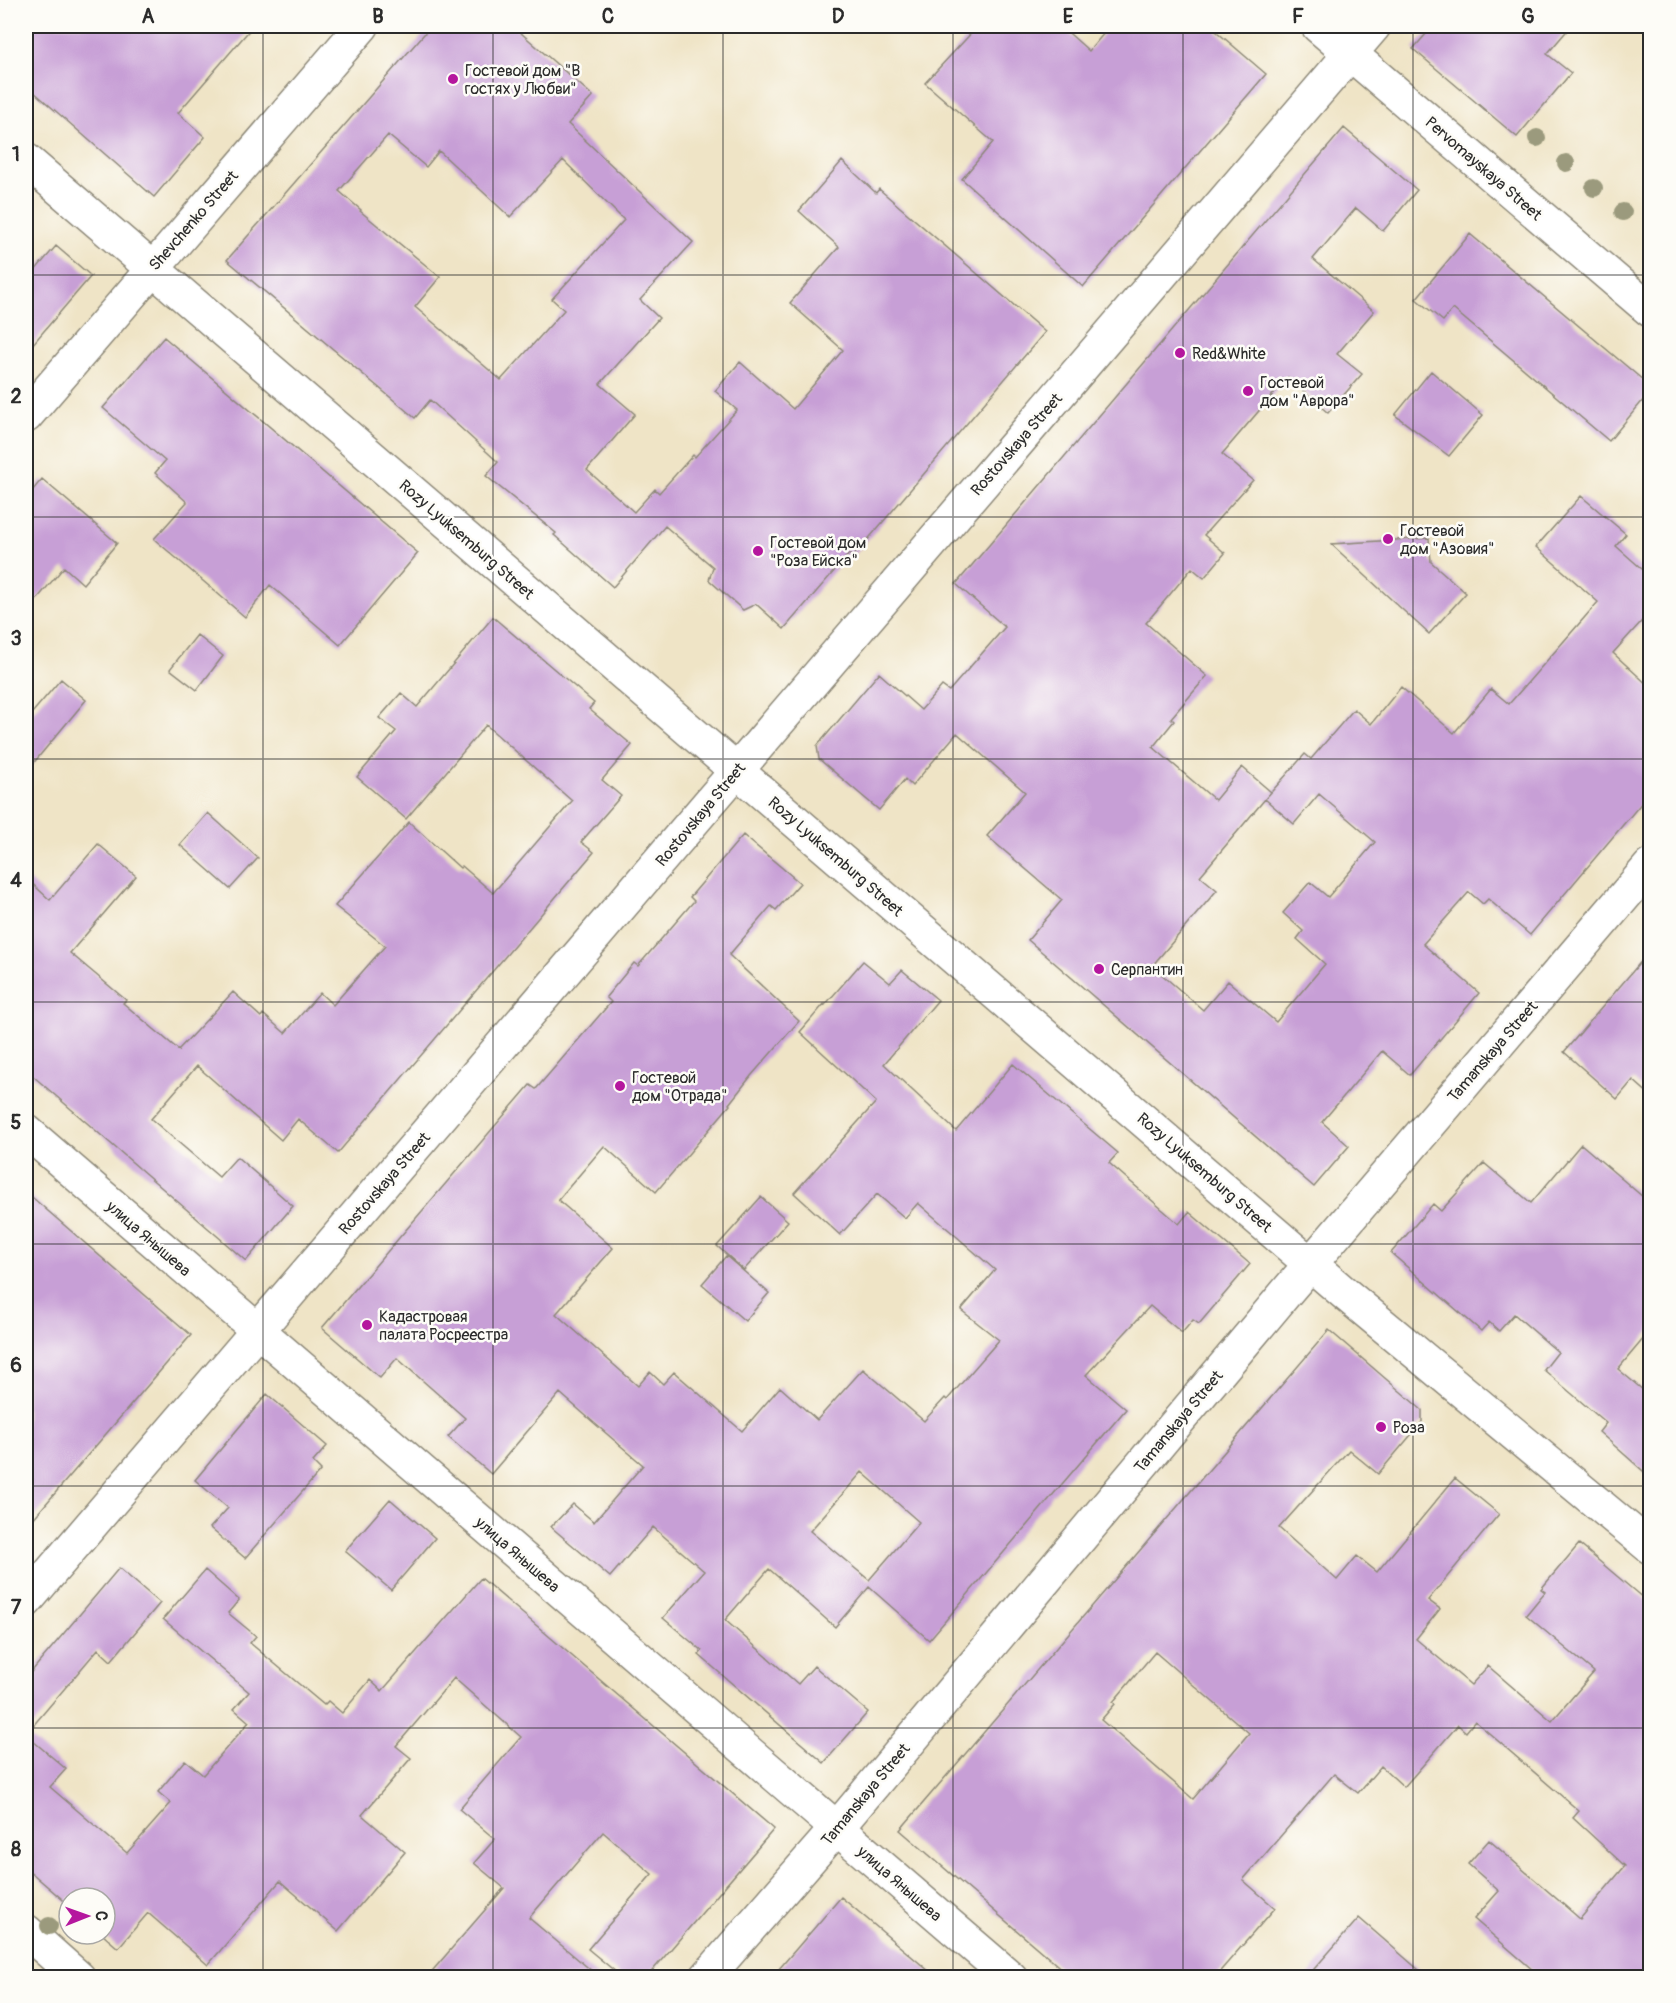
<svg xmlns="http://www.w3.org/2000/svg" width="1676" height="2003" viewBox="0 0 1676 2003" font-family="Pangolin,sans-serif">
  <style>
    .building { fill: #c79fd6; fill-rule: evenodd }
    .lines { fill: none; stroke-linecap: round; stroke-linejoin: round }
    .minor-casing { stroke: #8d8878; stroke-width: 36 }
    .tertiary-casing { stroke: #8d8878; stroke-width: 36 }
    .minor { stroke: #fff; stroke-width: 33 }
    .tertiary { stroke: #fff; stroke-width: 33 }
    .tree { fill: #9b9a7d }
    .grid { fill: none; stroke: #2b2b2b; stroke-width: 1.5; stroke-opacity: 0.55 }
    .poi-dot { fill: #b5179e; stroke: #fdfcf7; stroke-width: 2 }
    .labels { text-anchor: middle; stroke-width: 5; stroke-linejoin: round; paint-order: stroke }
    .poi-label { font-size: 16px; fill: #2b2b2b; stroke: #fdfcf7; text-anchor: start }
    .street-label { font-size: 16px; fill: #2b2b2b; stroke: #fdfcf7 }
    .neatline { fill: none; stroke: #2b2b2b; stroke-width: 2 }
    .grid-label { font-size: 20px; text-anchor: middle; font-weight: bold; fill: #2b2b2b }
  </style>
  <rect width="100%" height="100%" fill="#fdfcf7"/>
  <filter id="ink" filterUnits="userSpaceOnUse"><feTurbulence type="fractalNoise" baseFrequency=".0167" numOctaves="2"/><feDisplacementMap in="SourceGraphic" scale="12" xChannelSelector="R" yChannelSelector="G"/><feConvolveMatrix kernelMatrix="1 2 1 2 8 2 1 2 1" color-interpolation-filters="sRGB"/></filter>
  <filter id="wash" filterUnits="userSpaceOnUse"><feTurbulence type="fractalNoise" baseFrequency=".008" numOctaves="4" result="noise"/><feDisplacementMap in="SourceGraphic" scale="24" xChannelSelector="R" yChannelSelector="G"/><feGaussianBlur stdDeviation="1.35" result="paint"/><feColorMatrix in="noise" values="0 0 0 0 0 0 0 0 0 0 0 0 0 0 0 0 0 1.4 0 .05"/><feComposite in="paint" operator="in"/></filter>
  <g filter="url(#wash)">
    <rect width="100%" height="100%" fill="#efe4c6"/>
    <g id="blocks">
      <path class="building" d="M26,26h227l-75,87 27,24 -51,60 -128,-112z
        M431,26h82l80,70 -25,28 125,118 -53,58 19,18 -59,66 35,30 -48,56 47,42 21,-23 4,4 34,-38 2,2 42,-47 -22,-19 25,-29 53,47 50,-59 -53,-47 49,-56 -40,-36 43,-50 34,32 3,-4 166,143 -192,225 -4,-3 -65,75 -28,-25 -13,6 -34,-30 4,-13 -48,-41 -52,61 -59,-52 2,-2 -70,-57 12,-14 -68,-62 -15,18 -188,-158zM388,135l38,32 13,-16 71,66 53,-57 61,60 -72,79 12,11 -63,70 -86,-73 25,-30 -80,-66 1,-1 -22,-19z
        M978,26h83l28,25 21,-25h100l56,48 -183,213 -121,-108 31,-37 -68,-59z
        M1433,26h138l-24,28 24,19 -54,64 -104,-88z
        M1344,128l73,62 -34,41 -27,-23 -43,51 61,52 -37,43 25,20 -34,39 -40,-36 -66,77 31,26 -49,55 21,18 -21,25 -12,-10 -46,55 61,53 -36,42 3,3 -21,26 62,53 27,-33 29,25 -71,84 17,14 -65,76 51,44 25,-29 48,41 49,-58 -28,-25 6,-8 -20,-18 27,-31 18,15 47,-55 -56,-48 -25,30 -29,-25 40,-45 6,5 43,-50 17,15 30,-37 53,46 37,-44 18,15 89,-102 -62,-55 45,-51 45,38 -10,12 34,30v36l-37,41 37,34v106l-120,142 -42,-36 -5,5 -14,-12 -46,52 56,49 -69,82 -28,-24 -60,71 27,24 -35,41 -286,-247 34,-40 -75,-64 38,-44 -68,-59 -45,53 -7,-7 -26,31 -60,-51 -2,-13 62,-73 42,37 21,-24 7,5 56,-64 -49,-43z
        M1470,234l180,152v6l-41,49 -156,-132 -10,12 -27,-22z
        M56,246l35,30 -65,76v-71z
        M164,337l254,216 -78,92 -70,-60 -25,32 -91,-78 33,-37 -32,-29 10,-12 -62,-53z
        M1431,371l52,44 -34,41 -54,-41z
        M42,479l75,64 -34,41 -19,-17 -38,45v-114z
        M1429,538l2,24 35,31 -37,41 -98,-90z
        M493,617l101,86 -5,6 43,36 -30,35 19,16 -40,46 13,10 -256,301 -40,-34 -17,21 -84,-74 -46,53 68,58 18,-20 56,49 -47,55 -220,-191v-192l24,22 48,-56 38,32 -66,77 56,47 -3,3 57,48 -2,-1 55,-58 28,25 2,-3 22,19 35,-40 13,12 52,-59 -50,-40 74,-84 51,46 2,-2 31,27 79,-92 -86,-76 -80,94 -49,-42 39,-46 -17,-13 22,-25 16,14z
        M197,635l26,21 -26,34 -27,-21z
        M61,679l25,21 -60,72v-52z
        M208,813l50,45 -28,31 -50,-44z
        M743,835l57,48 -24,27 -5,-4 -42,49 70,66 -48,55 -22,28 1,1 -74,87 -52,-46 -46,54 55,48 -57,66 82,72 12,-14 13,12 11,-12 68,59 38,-44 37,33 46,-51 61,52 21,-23 2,2 52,-60 -38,-30 34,-40 -77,-67 -13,15 -28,-24 -37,41 -46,-42 82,-91 -76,-70 24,-28 1,1 38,-44 27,22 12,-13 36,30 -54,64 72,67 57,-67 105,89 -9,10 70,61 10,-12 61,52 -51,60 -6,-4 -11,13 -32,-27 -64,69 40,34 -197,231 -60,-53 -34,40 -66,-58 -44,51 73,64 16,-18 54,46 -44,51 -125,-108 3,-4 -39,-33 41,-47 -51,-44 -43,50 -59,-50 22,-23 21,18 49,-57 -50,-43 -33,-29 -69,81 -43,-37 17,-19 -68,-60 -17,20 -58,-50 208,-243 6,4 75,-87 -5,-5 28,-34 4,3 56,-65 -4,-4zM862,1472l57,50 -50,58 -59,-49z
        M1650,951v144l-17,-15 -16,19 -53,-47z
        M1581,1144l69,59v128l-32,38 32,27v81l-51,-45 7,-9 -62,-53 14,-18 -44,-38 -15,17 -10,-9 -8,9 -90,-78 42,-49 8,7 43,-48 47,40z
        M26,1192l165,143 -165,192z
        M761,1197l27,24 -44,49 -27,-24z
        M726,1256l43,37 -24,28 -43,-37z
        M1329,1330l93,80v12l-44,52 -29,-24 -70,78 58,52 20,-24 20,16 78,-94 44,36 -71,86 12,9 -24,30 55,46 17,-19 64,55 42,-49 -68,-57 19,-23 -4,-3 38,-45 71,60v373h-109l-67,-58 25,-28 -31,-27 21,-24 91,79 45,-53 -52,-48 6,-7 -104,-90 -9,11 -8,-7 -54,62 -23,-21 -23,27 -24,-19 -91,106 32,28 -60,69h-144l-171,-147zM1155,1652l94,81 -56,66 -92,-79 14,-16 -2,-2z
        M267,1394l60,52 -14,16 8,8 -76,88 -35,-30 18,-20 -33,-28z
        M390,1499l45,39 -44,52 -46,-39z
        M119,1568l41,35 -49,58 -13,-12 -72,85v-56z
        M205,1570l34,30 -11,13 28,23 -6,7 74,62 4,-4 14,12 28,-33 12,11 99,-113 293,251 -127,148h-25l-34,-28 64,-75 -49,-42 -74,86 70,59h-172l77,-89 -30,-25 21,-24 -36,-30 62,-72 -67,-59 -58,68 15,12 -49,57 43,37 -67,79 -58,-50 -72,84 -60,-52 -30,35 -16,-14h3v-36h-36v7l-43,-37v-133l40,34 -16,18 77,66 44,-50 -13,-11 27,-32 18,15 46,-53 -15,-13 15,-17 -86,-73z
        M841,1897l95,80h-164z
        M1359,1918l68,59h-120z"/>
    </g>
  </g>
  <g filter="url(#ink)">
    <use href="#blocks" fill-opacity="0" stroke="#8d8878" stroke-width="1.5"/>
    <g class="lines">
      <g class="minor-casing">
        <path id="minor" d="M26,160l1317,1132 307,255
          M26,416l336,-390
          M26,1131l985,847
          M26,1931l53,47
          M706,1978l131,-150 452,-539 361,-423"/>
      </g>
      <g class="tertiary-casing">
        <path id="tertiary" d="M1318,26l332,284
          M26,1601l1348,-1575"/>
      </g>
      <use href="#minor" class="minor"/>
      <use href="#tertiary" class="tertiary"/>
    </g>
    <g class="tree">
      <circle cx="1537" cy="138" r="9"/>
      <circle cx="1566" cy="163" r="9"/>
      <circle cx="1594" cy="188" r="9"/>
      <circle cx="1623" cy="212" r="9"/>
      <circle cx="49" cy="1926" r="9"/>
    </g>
  </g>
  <path class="grid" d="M263,26v1952M493,26v1952M723,26v1952M953,26v1952M1183,26v1952M1413,26v1952M26,275h1624M26,517h1624M26,759h1624M26,1002h1624M26,1244h1624M26,1486h1624M26,1728h1624"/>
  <g class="poi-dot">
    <circle cx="453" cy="79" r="6"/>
    <circle cx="1180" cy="353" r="6"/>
    <circle cx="1248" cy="391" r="6"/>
    <circle cx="1388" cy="539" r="6"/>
    <circle cx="758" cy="551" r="6"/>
    <circle cx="1099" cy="969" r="6"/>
    <circle cx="620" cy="1086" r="6"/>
    <circle cx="367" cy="1325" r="6"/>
    <circle cx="1381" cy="1427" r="6"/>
  </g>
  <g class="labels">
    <g class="poi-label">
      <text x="465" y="76">Гостевой дом "В<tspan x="465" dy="18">гостях у Любви"</tspan></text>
      <text x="1192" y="359">Red&amp;White</text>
      <text x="1260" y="388">Гостевой<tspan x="1260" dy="18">дом "Аврора"</tspan></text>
      <text x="1400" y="536">Гостевой<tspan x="1400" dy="18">дом "Азовия"</tspan></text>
      <text x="770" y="548">Гостевой дом<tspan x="770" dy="18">"Роза Ейска"</tspan></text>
      <text x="1111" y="975">Серпантин</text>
      <text x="632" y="1083">Гостевой<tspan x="632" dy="18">дом "Отрада"</tspan></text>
      <text x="379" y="1322">Кадастровая<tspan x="379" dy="18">палата Росреестра</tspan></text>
      <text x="1393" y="1433">Роза</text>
    </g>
    <g class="street-label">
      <text transform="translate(1484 168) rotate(41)" y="6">Pervomayskaya Street</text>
      <text transform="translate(193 220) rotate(-49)" y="6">Shevchenko Street</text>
      <text transform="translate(1016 444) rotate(-49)" y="6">Rostovskaya Street</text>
      <text transform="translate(467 539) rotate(41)" y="6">Rozy Lyuksemburg Street</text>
      <text transform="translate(700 814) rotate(-50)" y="6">Rostovskaya Street</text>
      <text transform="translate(836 856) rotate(41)" y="6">Rozy Lyuksemburg Street</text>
      <text transform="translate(1492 1051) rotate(-49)" y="6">Tamanskaya Street</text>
      <text transform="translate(1205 1172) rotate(41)" y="6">Rozy Lyuksemburg Street</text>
      <text transform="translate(384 1183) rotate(-49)" y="6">Rostovskaya Street</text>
      <text transform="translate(149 1238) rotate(41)" y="6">улица Янышева</text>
      <text transform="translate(1178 1421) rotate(-50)" y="6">Tamanskaya Street</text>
      <text transform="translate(518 1554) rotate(41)" y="6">улица Янышева</text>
      <text transform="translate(865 1794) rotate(-50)" y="6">Tamanskaya Street</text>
      <text transform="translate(900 1883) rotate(41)" y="6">улица Янышева</text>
    </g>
  </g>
  <rect width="1676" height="2003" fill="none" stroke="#fdfcf7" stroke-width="66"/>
  <g transform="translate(87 1916) rotate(89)"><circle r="28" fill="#fdfcf7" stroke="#a9a8a5" stroke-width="1.5"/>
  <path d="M0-4.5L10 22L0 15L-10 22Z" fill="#b5179e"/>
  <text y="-9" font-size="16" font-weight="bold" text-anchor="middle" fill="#2b2b2b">С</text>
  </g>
  <rect x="33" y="33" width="1610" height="1937" class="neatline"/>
  <g class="grid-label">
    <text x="148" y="23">A</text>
    <text x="378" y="23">B</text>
    <text x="608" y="23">C</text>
    <text x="838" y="23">D</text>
    <text x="1068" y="23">E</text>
    <text x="1298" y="23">F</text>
    <text x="1528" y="23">G</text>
    <text x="16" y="161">1</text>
    <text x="16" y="403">2</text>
    <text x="16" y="645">3</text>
    <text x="16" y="887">4</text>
    <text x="16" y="1129">5</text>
    <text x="16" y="1372">6</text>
    <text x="16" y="1614">7</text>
    <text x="16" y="1856">8</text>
  </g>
</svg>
